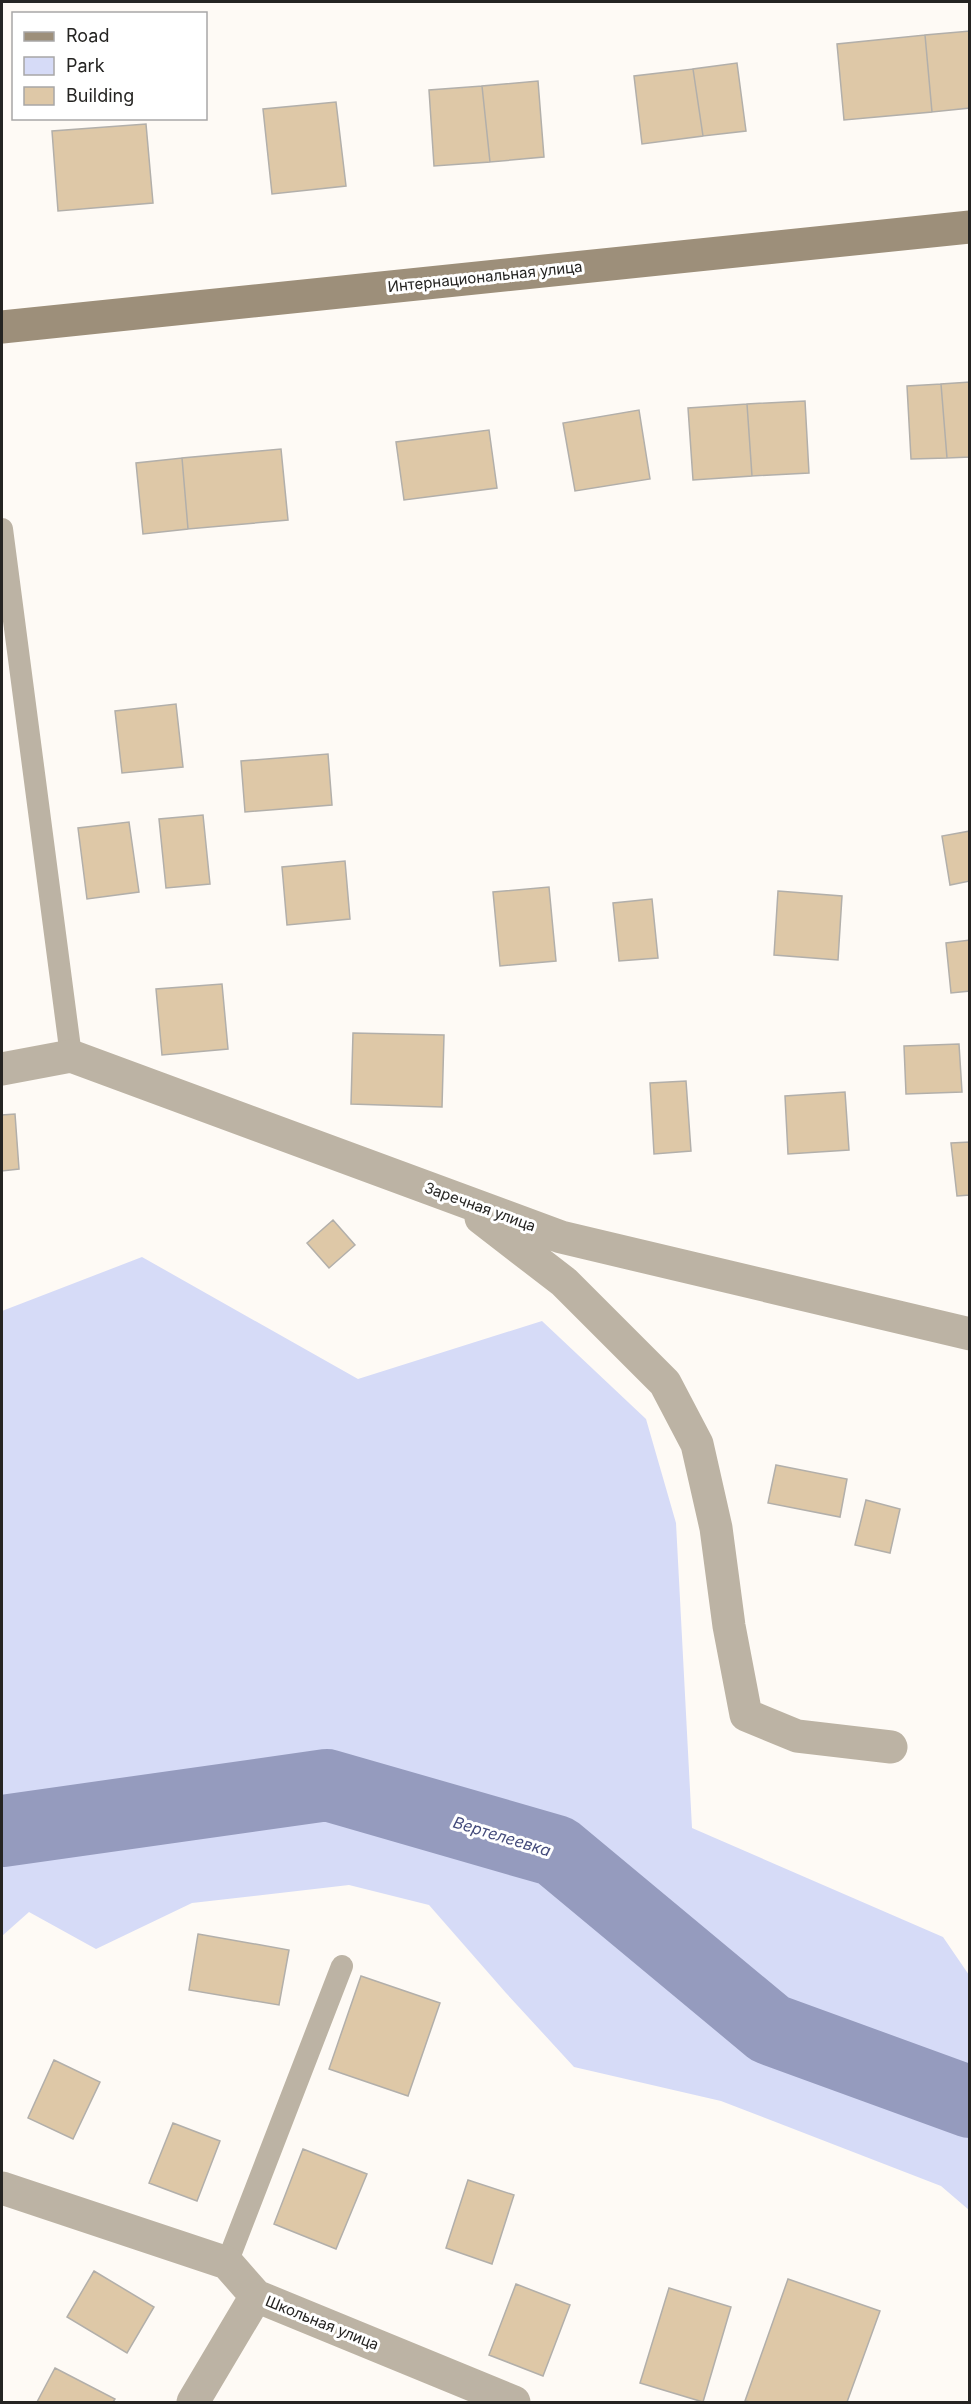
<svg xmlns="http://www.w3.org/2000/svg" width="971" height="2404" viewBox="0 0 971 2404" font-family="Inter,sans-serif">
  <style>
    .green { fill: #d6dbf7 }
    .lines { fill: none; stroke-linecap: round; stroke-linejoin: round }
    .river { stroke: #959bbe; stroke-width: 72 }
    .building { fill: #dec8a7; stroke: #b2afaa; stroke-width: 1.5 }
    .lane { stroke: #bcb3a4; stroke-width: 22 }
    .street { stroke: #bcb3a4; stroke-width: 33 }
    .secondary { stroke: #9d8f7a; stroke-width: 33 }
    .labels { text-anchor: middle; stroke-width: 6; stroke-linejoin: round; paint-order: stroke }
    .street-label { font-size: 15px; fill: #252422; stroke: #fff }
    .water-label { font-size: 16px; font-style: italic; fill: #444b7b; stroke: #fff }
  </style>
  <rect width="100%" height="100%" fill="#fefaf5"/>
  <path class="green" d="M142,1257l216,122 184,-58 104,98 30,104 16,305 251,109 26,38v235l-28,-24 -220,-85 -147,-34 -68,-74 -77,-88 -80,-20 -157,18 -96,46 -67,-37 -27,24v-625z"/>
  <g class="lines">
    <path class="river" d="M2,1831l325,-46 229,66 214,178 200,73"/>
  </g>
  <path class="building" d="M970,31v77l-38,4 -7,-77z
    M925,35l7,77 -88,8 -7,-76z
    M737,63l9,68 -43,5 -10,-67z
    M693,69l10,67 -61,8 -8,-68z
    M538,81l6,76 -54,5 -8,-76z
    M482,86l8,76 -56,4 -5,-76z
    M336,102l10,84 -74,8 -9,-85z
    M146,124l7,79 -95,8 -6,-80z
    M970,382v75l-23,1 -6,-74z
    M941,384l6,74 -36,1 -4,-73z
    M805,401l4,72 -57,3 -5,-72z
    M747,404l5,72 -59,4 -5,-72z
    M639,410l11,69 -75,12 -12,-68z
    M489,430l8,58 -93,12 -8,-58z
    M281,449l7,71 -100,9 -6,-71z
    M182,458l6,71 -45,5 -7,-71z
    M176,704l7,63 -61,6 -7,-62z
    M328,754l4,51 -87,7 -4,-51z
    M203,815l7,69 -44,4 -7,-69z
    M129,822l10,70 -52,7 -9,-71z
    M970,831v50l-20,4 -8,-49z
    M345,861l5,58 -63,6 -5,-58z
    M549,887l7,74 -56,5 -7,-74z
    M778,891l64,5 -4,64 -64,-5z
    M652,899l6,59 -39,3 -6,-58z
    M970,940v51l-19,2 -5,-50z
    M222,984l6,65 -66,6 -6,-66z
    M353,1033l91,2 -2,72 -91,-3z
    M959,1044l3,48 -56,2 -2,-48z
    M686,1081l5,70 -37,3 -4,-71z
    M845,1092l4,58 -61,4 -3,-58z
    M15,1114l4,55 -17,2v-56z
    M970,1142v53l-13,1 -6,-53z
    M333,1220l22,25 -26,23 -22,-25z
    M776,1465l71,14 -7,38 -72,-14z
    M866,1500l34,9 -10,44 -35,-8z
    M198,1934l91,16 -10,55 -90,-15z
    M361,1976l79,27 -32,93 -79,-27z
    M54,2060l46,22 -27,57 -45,-21z
    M173,2123l47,18 -23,60 -48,-18z
    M303,2149l64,25 -31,75 -62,-25z
    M468,2180l46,15 -22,69 -46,-16z
    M94,2271l60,36 -27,46 -60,-36z
    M788,2279l92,32 -33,91h-96l-6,-1z
    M516,2284l54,21 -27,71 -54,-21z
    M669,2288l62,19 -28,95 -63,-19z
    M55,2368l60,31 -2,3h-76z"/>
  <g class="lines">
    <path class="lane" d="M2,529l69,527
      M227,2263l115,-297"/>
    <path class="street" d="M2,1069l69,-13 490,181 409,97
      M481,1218l83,64 101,101 32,61 19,84 13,98 17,89 51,21 94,11
      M2,2188l225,75 29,33 258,106
      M193,2402l63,-106"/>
    <path class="secondary" d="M2,327l968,-100"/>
  </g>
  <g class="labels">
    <g class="street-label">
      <text transform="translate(485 277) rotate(-6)" y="5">Интернациональная улица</text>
      <text transform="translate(480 1207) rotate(20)" y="5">Заречная улица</text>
      <text transform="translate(322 2323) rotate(22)" y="5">Школьная улица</text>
    </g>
    <g class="water-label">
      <text transform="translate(502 1836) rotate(17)" y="6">Вертелеевка</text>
    </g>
  </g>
  <rect width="971" height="2404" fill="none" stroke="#252422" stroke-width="6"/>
  <rect x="12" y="12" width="195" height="108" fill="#ffffff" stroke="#a8a7a7" stroke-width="1.5"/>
  <rect x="24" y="32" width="30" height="9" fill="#9d8f7a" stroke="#a8a7a7" stroke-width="1.5"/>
  <text x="66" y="42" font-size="18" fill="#252422">Road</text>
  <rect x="24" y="57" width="30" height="18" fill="#d6dbf7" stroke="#a8a7a7" stroke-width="1.5"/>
  <text x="66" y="72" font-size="18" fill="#252422">Park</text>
  <rect x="24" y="87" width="30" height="18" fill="#dec8a7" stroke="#a8a7a7" stroke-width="1.5"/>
  <text x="66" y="102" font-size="18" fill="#252422">Building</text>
</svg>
